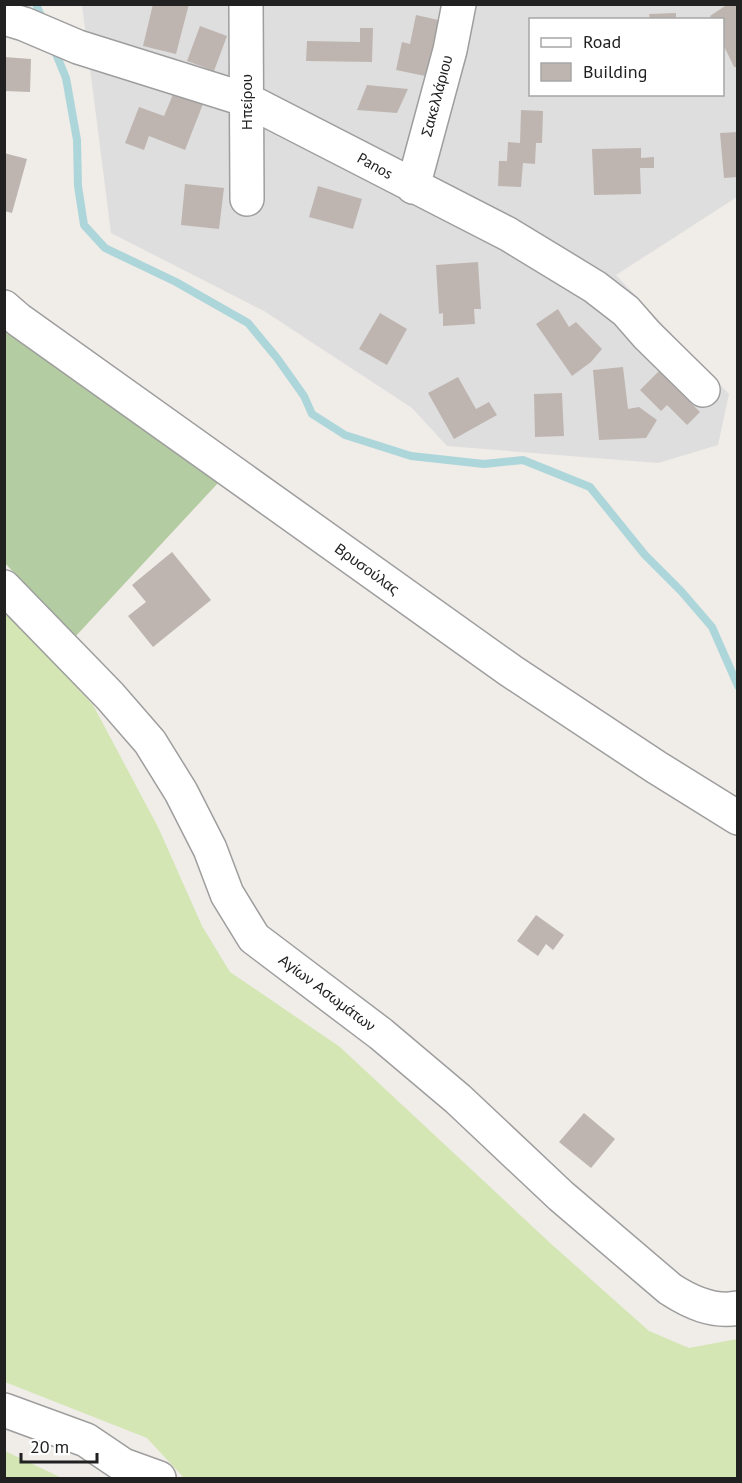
<svg xmlns="http://www.w3.org/2000/svg" width="742" height="1483" viewBox="0 0 742 1483" font-family="'PT Sans',sans-serif">
  <style>
    .residential { fill: #dfdede; fill-rule: evenodd }
    .grass { fill: #d3e6b3 }
    .forest { fill: #b4cca1 }
    .lines { fill: none; stroke-linecap: round; stroke-linejoin: round }
    .stream { stroke: #add6da; stroke-width: 8 }
    .building { fill: #beb5b1 }
    .minor-casing { stroke: #9e9e9e; stroke-width: 36 }
    .minor { stroke: #fff; stroke-width: 33 }
    .labels { text-anchor: middle; stroke-width: 6; stroke-linejoin: round; paint-order: stroke }
    .street-label { font-size: 15px; fill: #212121; stroke: #fff }
  </style>
  <rect width="100%" height="100%" fill="#f0ece8"/>
  <path class="residential" d="M82,5h655v192l-121,78 113,119 -11,51 -60,18 -211,-17 -35,-38 -148,-97 -153,-78zM530,20h192v74h-192z"/>
  <path class="grass" d="M4,608l89,97 65,122 44,99 28,46 110,75 209,195 100,89 40,17 48,-9v139h-553l-37,-40 -142,-56z
    M5,1451l57,27h-57z"/>
  <path class="forest" d="M5,325l10,11 203,147 -144,155 -69,-75z"/>
  <g class="lines">
    <path class="stream" d="M36,4l7,17
      M54,49l12,29 11,62 1,46 6,39 21,23 71,34 72,41 29,35 27,38 8,18 33,21 66,21 73,8 39,-4 67,27 55,68 36,36 31,36 26,59"/>
  </g>
  <path class="building" d="M153,4h36l-13,50 -33,-8z
    M728,4h10v63h-4l-12,-25v-22h-10l-2,-4z
    M676,13v7h-26l-1,-6z
    M416,15l27,6 -13,56 -34,-7 6,-28 8,2z
    M200,26l27,10 -13,35 -27,-10z
    M360,28h13l-1,34 -66,-1 1,-20 53,1z
    M4,57l27,2 -1,33 -26,-1z
    M367,85l41,4 -11,24 -40,-3z
    M174,92l29,12 -18,46 -36,-14 -5,14 -19,-7 14,-36 25,9z
    M521,110l22,1 -1,32h-6l-1,21 -12,-1 -2,24 -23,-1 1,-25h8l1,-19 12,1z
    M738,132v45l-14,1 -4,-45z
    M641,148v10l13,-1v11h-14l1,26 -47,1 -2,-46z
    M4,153l23,6 -15,54 -8,-2z
    M185,184l39,4 -5,41 -38,-4z
    M318,186l44,13 -9,30 -44,-12z
    M478,262l3,47h-7l1,15 -32,2v-13l-4,1 -3,-49z
    M558,309l11,18 7,-5 26,27 -11,13 -19,14 -36,-52z
    M380,313l27,16 -20,36 -28,-16z
    M623,367l5,42 11,-2 18,13 -11,18 -47,2 -6,-70z
    M659,371l41,41 -13,13 -20,-20 -6,6 -21,-21z
    M458,377l18,32 13,-7 8,13 -43,24 -26,-46z
    M562,393l2,43 -29,1 -1,-43z
    M172,552l39,48 -58,47 -25,-31 18,-14 -14,-17z
    M536,915l28,20 -11,15 -7,-6 -8,12 -21,-15z
    M584,1113l31,26 -24,29 -32,-26z"/>
  <g class="lines">
    <g class="minor-casing">
      <path id="minor" d="M246,4l1,195
        M4,18l20,6 54,23 169,53 261,134 87,53 31,24 21,24 56,55
        M413,187l37,-137 9,-46
        M4,307l15,13 492,351 145,96 82,51
        M4,587l106,109 40,46 31,50 29,57 17,45 27,44 127,96 77,65 103,97 109,93c20,13 43,24 68,19
        M4,1410l82,30 37,25 36,13"/>
    </g>
    <use href="#minor" class="minor"/>
  </g>
  <g class="labels">
    <g class="street-label">
      <text transform="translate(437 96) rotate(-75)" y="5">Σακελλάριου</text>
      <text transform="translate(247 102) rotate(-90)" y="5">Ηπείρου</text>
      <text transform="translate(375 166) rotate(29)" y="5">Panos</text>
      <text transform="translate(367 569) rotate(36)" y="5">Βρυσούλας</text>
      <text transform="translate(327 993) rotate(37)" y="5">Αγίων Ασωμάτων</text>
    </g>
  </g>
  <rect width="742" height="1483" fill="none" stroke="#212121" stroke-width="12"/>
  <rect x="529" y="18" width="195" height="78" fill="#ffffff" stroke="#a6a6a6" stroke-width="1.5"/>
  <rect x="541" y="38" width="30" height="9" fill="#ffffff" stroke="#a6a6a6" stroke-width="1.5"/>
  <text x="583" y="48" font-size="18" fill="#212121">Road</text>
  <rect x="541" y="63" width="30" height="18" fill="#beb5b1" stroke="#a6a6a6" stroke-width="1.5"/>
  <text x="583" y="78" font-size="18" fill="#212121">Building</text>
  <path d="M21 1453v9h76v-9" fill="none" stroke="#212121" stroke-width="3"/>
  <text x="30" y="1453" font-size="18" fill="#212121" stroke="#ffffff" stroke-width="4.5" paint-order="stroke">20 m</text>
</svg>
